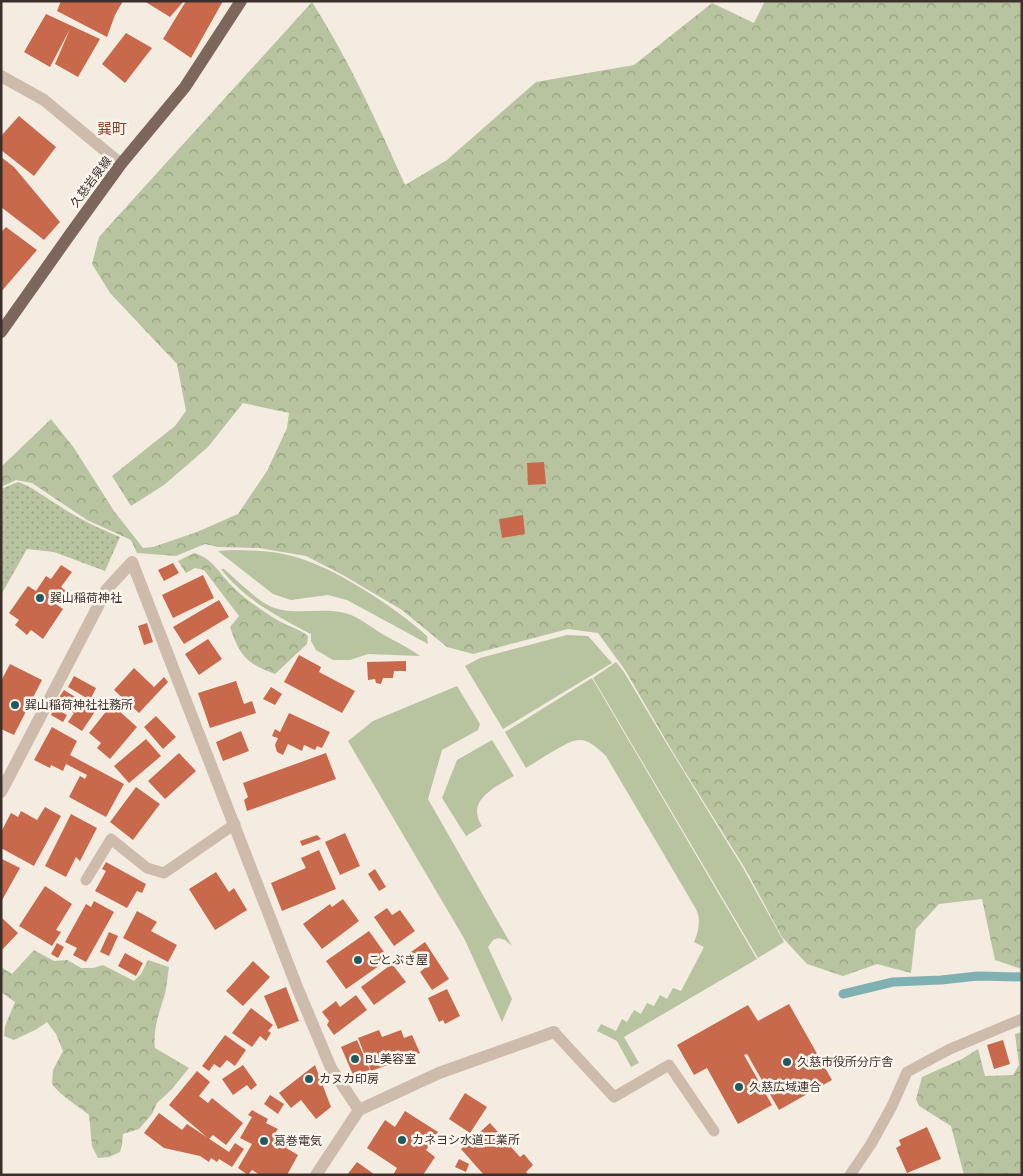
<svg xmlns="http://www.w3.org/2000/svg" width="1023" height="1176" viewBox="0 0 1023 1176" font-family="'Public Sans','Noto Sans JP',sans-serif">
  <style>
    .grass { fill: #b8c4a0 }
    .forest { fill: url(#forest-crowns) }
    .park { fill: url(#park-dots) }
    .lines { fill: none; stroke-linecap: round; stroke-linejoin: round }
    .stream { stroke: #7fb0b2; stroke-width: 9 }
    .building { fill: #c8694b }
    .lane { stroke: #cdbbac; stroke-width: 11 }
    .street { stroke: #cdbbac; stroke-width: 12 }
    .primary { stroke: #7d675c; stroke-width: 12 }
    .poi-dot { fill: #1f5a5e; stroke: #fbf5ee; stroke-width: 2 }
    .labels { text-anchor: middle; stroke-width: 5; stroke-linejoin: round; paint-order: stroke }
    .street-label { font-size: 12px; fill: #3b302b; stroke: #fbf5ee }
    .poi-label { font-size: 12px; fill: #3b302b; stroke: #fbf5ee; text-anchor: start }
    .quarter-label { font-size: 15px; fill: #8c3b22; stroke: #fbf5ee }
  </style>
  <defs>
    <pattern id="forest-crowns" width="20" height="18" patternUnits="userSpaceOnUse" patternTransform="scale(1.25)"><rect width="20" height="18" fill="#b8c4a0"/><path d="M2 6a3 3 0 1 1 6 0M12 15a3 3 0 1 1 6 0" fill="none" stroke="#97a083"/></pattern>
    <pattern id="park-dots" width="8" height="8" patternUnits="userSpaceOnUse" patternTransform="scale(1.25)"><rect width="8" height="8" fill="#b8c4a0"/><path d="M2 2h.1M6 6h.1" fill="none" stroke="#97a083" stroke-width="1.8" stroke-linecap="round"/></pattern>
  </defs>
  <rect width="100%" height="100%" fill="#f4ebe1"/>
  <path class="grass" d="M231,550c21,0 41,1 61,6 41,10 104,52 135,80l1,8 -81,-44 -19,-5 -37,5 -18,-6 -55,-43z
    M221,569h3c13,11 36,35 51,39 21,7 44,0 65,4 16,2 30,15 44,23 12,7 24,12 36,21l-52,-2 -18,6h-17l-17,-10 -5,-9v-7c-34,-18 -66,-34 -90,-65z
    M567,635l21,1 24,27 -109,66 -38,-63 15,-8z
    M616,662l8,10 41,69 78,127 41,74 -26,16 -165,-280z
    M592,678l165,281 -133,78 15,26 -8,4 -14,-26 -20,-10 4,-7 15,7 6,-12 5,3 7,-12 7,4 6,-11 7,3 6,-11 7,4 6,-11 8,3 23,-44 -10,-5c5,-12 7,-22 2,-33l-90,-153c-20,-19 -26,-21 -49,-7 -11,6 -21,13 -31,19l-21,-36z
    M457,686l23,38 -2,6 -36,20 -14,49 84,147 -7,-6 -7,-2 -5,2 -5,7 24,52 -10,23 -37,-82 -117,-199 25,-20z
    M492,740l22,36c-18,11 -49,24 -32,50l-16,10 -24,-38 15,-38z"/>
  <path class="forest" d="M765,1h257v968l-27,-9 -13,-61 -43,5 -23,25 -5,44 -34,-9 -34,12 -36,-12 -25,-27 -36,-67 -75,-121 -46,-79 -27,-37 -30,-4 -95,25 -26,-7 -45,-37 -59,-35 -37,-19 -47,-8 -41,-1 -13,-3 -29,12 -39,-3 -6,-13 -44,-20 -55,-37 -16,-3 -15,7v-20l50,-48 23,29 40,63 29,37 10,-1 44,-15 41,-18 29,-43 20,-43 2,-15 -46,-10 -35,44 -44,38 -33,21 -19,-30 63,-50 11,-15 -9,-47 -67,-71 -18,-29 7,-27 213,-235c37,58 65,120 93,183l42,-25 89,-78 98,-17 78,-62 42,20z
    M194,553c19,5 26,22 40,35 11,11 26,21 40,30 11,7 24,10 34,18l-1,8 -32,30c-29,-11 -35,-18 -45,-47l9,-11 -35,-46 -9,-2 -9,5 -8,-12z
    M34,950l20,11 13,-1 14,8h12l10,-3 31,16 7,-7 7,-14 21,7c-2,11 -2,23 -6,33 -5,16 -10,31 -8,48l34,20 -17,21 -15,14 -5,11 -13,15 -16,5 -1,11 -2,7 -11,5 -11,1 -6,-12 -3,-31c-12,-10 -27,-18 -37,-31l1,-14 10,-19 -7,-17 -9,-12 -10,7 -23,11 -10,-4 1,-10 10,-24 -14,-10v-25l11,7z
    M1022,1032v143h-58l-13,-49 -32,-20 -3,-7 6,-22 40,-18 16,-10 7,27 28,-1 6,-10 -4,-31z"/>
  <path class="park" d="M18,482c15,5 26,15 40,23 19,13 40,23 62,32l-15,34 -51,-19 -27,-3 -26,46v-106z"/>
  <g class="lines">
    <path class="stream" d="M843,994l50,-12 48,-2 37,-4 44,1"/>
  </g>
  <path class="building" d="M61,1h62l-8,14 -8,22 -50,-26z
    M144,1h40l-14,16z
    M186,1h37l-32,57 -28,-19z
    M46,14l54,25 -22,38 -23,-13 15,-35 -20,38 -26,-15z
    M126,33l26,15 -27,35 -23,-19z
    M19,116l37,31 -22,29 -33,-26v-14z
    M1,157l13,10 46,55 -16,18 -43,-33z
    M6,227l31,23 -36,42v-60z
    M544,462l2,22 -18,1 -1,-22z
    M523,515l2,19 -23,4 -3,-19z
    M173,563l6,10 -15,8 -6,-11z
    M61,565l11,7 -11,15 5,4 -10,13 7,5 -20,30 -12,-9 -4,5 -12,-10 4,-5 -10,-7 19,-27 8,5 10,-15 5,3z
    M203,575l11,23 -41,20 -11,-23z
    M219,600l10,17 -45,27 -11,-17z
    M147,623l6,19 -9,3 -6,-19z
    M208,639l14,20 -23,16 -14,-21z
    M299,655l22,12 -2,5 36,19 -13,22 -58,-31z
    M406,661v10h-12l-1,7h-10l-2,6 -5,-1 -1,-4 -7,1 -1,-18z
    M10,664l32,16 -28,55 -13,-6v-48z
    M134,668l20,19 10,-10 4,5 -29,31 -25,-23z
    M74,676l22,12 -6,12 -22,-13z
    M236,681l8,23 8,-3 4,12 -46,15 -12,-35z
    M271,687l11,7 -7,11 -12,-6z
    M64,690l32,20 -14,21 -14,-9 6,-9 -18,-11z
    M116,699l7,5 -5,6 19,17 -27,32 -13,-11 4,-5 -12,-10z
    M54,708l13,7 -4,7 -12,-7z
    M289,713l41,19 -8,16 -5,-2 -2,4 -11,-5 -2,6 -14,-7 -5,11 -6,-3 -2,-7 3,-7 -6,-2 3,-7 5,3z
    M156,716l20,21 -13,12 -19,-22z
    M52,727l25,14 -7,14 54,29 -18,33 -37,-20 11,-21 5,3 2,-4 -21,-11 -3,7 -12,-6 -1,3 -16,-8z
    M241,731l8,20 -26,10 -7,-19z
    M146,739l15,17 -32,27 -15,-17z
    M179,753l17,18 -31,28 -17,-18z
    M326,753l10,26 -89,32 -3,-11 4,-3 -5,-14z
    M136,787l24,17 -27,36 -23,-18z
    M45,807l16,9 -27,50 -33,-18v-16l10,-19 7,4 3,-6 16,9z
    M71,814l26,14 -17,33 -4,-4 -10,20 -21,-11z
    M345,833l15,33 -20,9 -15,-33z
    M317,835l4,4 -19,7 -2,-5z
    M319,850l17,39 -54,22 -11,-28 35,-15 -5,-10z
    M2,859l18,9 -19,34v-42z
    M106,862l40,22 -4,9 -5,-2 -10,17 -32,-17 11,-20 -4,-2z
    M375,869l11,18 -7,4 -11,-17z
    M216,872l13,20 5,-4 13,22 -32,20 -26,-41z
    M45,886l27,18 -16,26 5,2 -9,14 -33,-20z
    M343,899l16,22 -37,28 -19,-25 27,-20 2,3z
    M94,901l20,11 -28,50 -13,-7 4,-7 -12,-6 21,-38 5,3z
    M387,908l5,7 8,-5 15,21 -21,15 -20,-29z
    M137,911l20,11 -6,9 26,14 -9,17 -45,-24z
    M1,917l17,16 -17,18z
    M369,931l20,28 -43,30 -20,-28z
    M109,932l9,4 -9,20 -9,-4z
    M425,942l24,37 -17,11 -12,-18 6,-5 -8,-12 -10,8 -4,-6z
    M57,943l7,4 -6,11 -7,-4z
    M125,953l18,10 -7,13 -18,-10z
    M253,961l17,16 -27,29 -17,-15z
    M392,964l14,18 -32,23 -13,-18z
    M286,987l13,34 -21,8 -14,-33z
    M447,989l13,27 -15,8 -2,-4 -4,2 -11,-24z
    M356,995l11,15 -33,25 -7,-10 2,-4 -7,-9 14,-11 4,6z
    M789,1004l43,76 -53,30 -32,-56 -3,1 28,50 -34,19 -31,-56 -13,7 -17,-30 71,-40 10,16z
    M251,1008l22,17 -5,6 3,2 -5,8 -6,-5 -8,11 -20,-14z
    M379,1030l3,7 19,-7 3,8 8,-3 8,18 -49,18 -13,-33z
    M225,1035l21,15 -11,16 -8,-6 -7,8 -6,-4 -5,7 -7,-5z
    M357,1040l13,30 -16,7 -13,-30z
    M1003,1040l7,24 -16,5 -7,-24z
    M243,1065l14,20 -6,5 -4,-5 -14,10 -11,-16z
    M315,1065l16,42 -15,12 -15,-19 -10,8 -12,-15z
    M197,1071l13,11 -11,14 9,7 4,-5 31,25 -17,22 -13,-10 -4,4 -40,-34z
    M465,1093l22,14 -17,26 -21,-14z
    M270,1095l14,9 -6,10 -14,-10z
    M252,1110l16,9 -2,4 12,6 -5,7 15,9 -2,3 12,7 -11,20h-27l-8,-5 -4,5 -10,-7 14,-24 -12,-6 12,-21 -4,-2z
    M405,1111l33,21 -12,18 9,7 -12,18h-30l4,-7 -30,-20 18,-28 10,7z
    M159,1113l23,17 5,-6 42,28 6,-9 9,6 -12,18 -13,-8 -2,3 -6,-4 -2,4 -9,-6 -36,-8 -20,-15z
    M490,1123l30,34 4,-3 9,11 -7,7 3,3h-45l-23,-26z
    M927,1127l14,32 -34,14 -11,-25 5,-3 -2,-5z
    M459,1159l10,5 -3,8 -11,-5z
    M357,1162l18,13h-28z"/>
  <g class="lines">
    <path class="lane" d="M86,880l25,-41 36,29 17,5 71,-49
      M554,1032l60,65 55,-32 45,66
      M850,1175l21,-31 21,-38 15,-34 43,-23 72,-30"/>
    <path class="street" d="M1,76l43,24 77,64
      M1,792l106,-203 25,-27 165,425 34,81 28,42
      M316,1175l43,-65 80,-37 115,-41"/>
    <path class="primary" d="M1,332l70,-99 50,-69 64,-77 56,-86"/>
  </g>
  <g class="poi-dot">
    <circle cx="40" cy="598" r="5"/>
    <circle cx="15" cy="705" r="5"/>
    <circle cx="358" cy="960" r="5"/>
    <circle cx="355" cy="1059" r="5"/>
    <circle cx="787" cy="1062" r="5"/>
    <circle cx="309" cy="1079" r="5"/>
    <circle cx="739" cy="1087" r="5"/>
    <circle cx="402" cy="1140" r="5"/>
    <circle cx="264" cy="1141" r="5"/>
  </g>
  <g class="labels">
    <g class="street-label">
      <text transform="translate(91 182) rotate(-53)" y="4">久慈岩泉線</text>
    </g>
    <g class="poi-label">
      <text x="50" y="602">巽山稲荷神社</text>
      <text x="25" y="709">巽山稲荷神社社務所</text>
      <text x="368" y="964">ことぶき屋</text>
      <text x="365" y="1063">BL美容室</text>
      <text x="797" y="1066">久慈市役所分庁舎</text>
      <text x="319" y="1083">カヌカ印房</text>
      <text x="749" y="1091">久慈広域連合</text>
      <text x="412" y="1144">カネヨシ水道工業所</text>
      <text x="274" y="1145">葛巻電気</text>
    </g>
    <g class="quarter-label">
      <text x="112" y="134">巽町</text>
    </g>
  </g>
  <rect width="1023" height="1176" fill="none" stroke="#3b302b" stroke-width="5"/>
</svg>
